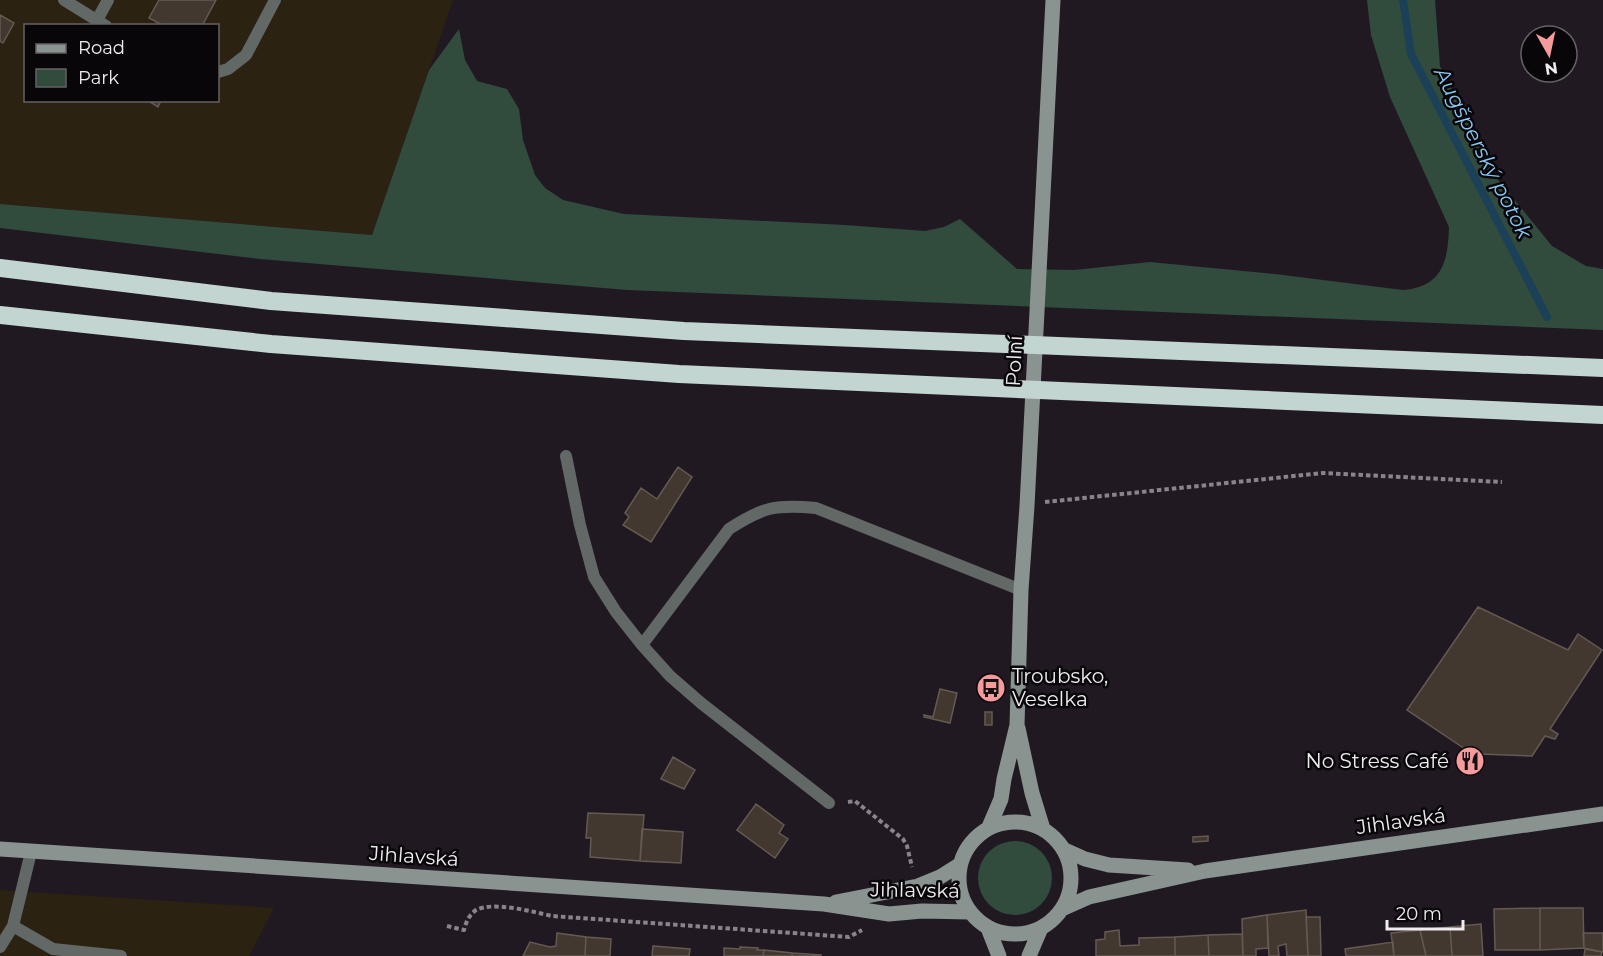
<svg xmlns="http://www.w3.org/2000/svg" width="1603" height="956" viewBox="0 0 1603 956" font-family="Montserrat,sans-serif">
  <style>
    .industrial { fill: #2b2212; fill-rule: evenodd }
    .green { fill: #314b3d }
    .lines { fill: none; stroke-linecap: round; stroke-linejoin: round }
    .stream { stroke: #1b4159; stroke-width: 8 }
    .building { fill: #423830; stroke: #655a51; stroke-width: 1.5 }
    .path { stroke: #8a838b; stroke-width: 4; stroke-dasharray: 4.5 3; stroke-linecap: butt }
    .lane { stroke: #616866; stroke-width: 12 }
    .secondary { stroke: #899491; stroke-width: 15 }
    .highway { stroke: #c3d5d0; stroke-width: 18 }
    .labels { text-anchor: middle; stroke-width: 5; stroke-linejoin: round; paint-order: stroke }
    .street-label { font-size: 20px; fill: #f0ebf1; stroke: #080609 }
    .poi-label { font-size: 20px; fill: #f0ebf1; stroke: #080609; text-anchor: start }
    .water-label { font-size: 21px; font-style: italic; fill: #87c7f2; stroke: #080609 }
  </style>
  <rect width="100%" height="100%" fill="#211922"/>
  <path class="industrial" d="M0,0h453l-81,235 -372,-31zM26,26h192v74h-192z
    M0,890l274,18 -25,48h-249z"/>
  <path class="green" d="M1367,0h68l5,66 55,110 57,70 34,20 17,3v61l-976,-40 -367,-31 -260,-31v-24l372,31 57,-165 30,-41 6,31 12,21 30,8 12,20 4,31 12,35 10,13 18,12 61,14 221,11 80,6 19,-4 16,-8 57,50 57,1 76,-8 125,12 128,16c39,-3 45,-28 46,-63l-59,-130 -19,-62z
    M978 878a37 37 0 1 1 74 0a37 37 0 1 1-74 0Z"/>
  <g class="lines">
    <path class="stream" d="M1403,0l8,54 136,263"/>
  </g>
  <path class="building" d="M159,0h57l-14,26h-38l-15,-8z
    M0,15l14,8 -11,20 -3,-2z
    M147,100h14l-3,7z
    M678,467l14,10 -41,65 -28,-17 6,-8 -4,-4 16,-25 16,11z
    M1478,607l90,43 10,-16 24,16 -52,79 8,5 -3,5 -10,-3 -13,20 -52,-2 -2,9 -8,3 -6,-2 -2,-4v-8l3,-3 -58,-39z
    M940,689l17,4 -7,30 -26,-6v-2l9,2z
    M985,712h7v13h-7z
    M673,757l22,13 -11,19 -23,-10z
    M756,804l28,21 -5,8 9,6 -13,19 -38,-28z
    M588,813l56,2 -4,46 -50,-4 1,-19h-5z
    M642,829l41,3 -2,31 -41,-2z
    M1208,836v5l-15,1v-5z
    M1540,908v42h-45l-1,-41z
    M1540,908h43l1,40 -44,2z
    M1306,910l2,46h-21l-1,-12 -8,2 1,10h-10l-2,-41z
    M1267,915l1,33 -12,1v7h-13l-1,-37z
    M1306,917h14l1,39h-13z
    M1481,924l2,32h-31l-2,-29z
    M1450,927l2,29h-26l-6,-26z
    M1119,930l1,16 19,-1v-7l36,-1v19h-79v-16l9,-1v-7z
    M1420,930l6,26h-32l-3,-23z
    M557,933l29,4 -1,19h-62l7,-14 20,5 6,-1z
    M1583,933h20v19l-19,-4z
    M1242,934l1,22h-34l-1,-21z
    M1208,935l1,21h-34v-19z
    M586,937l25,2 -1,17h-25z
    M1393,942l1,14h-48l-1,-7z
    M653,946l37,3 -1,7h-37z
    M740,947l18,1 -1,2h7l-1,6h-39v-8l16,1z
    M1585,949l17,3 -1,4h-17z
    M764,950l28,3v3h-29z
    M792,953l29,2v1h-29z"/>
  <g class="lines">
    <path class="path" d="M1045,502l278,-29 179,9
      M848,802l7,-1 48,38 4,7 5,21
      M447,926l17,4c2,-8 5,-15 12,-20 17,-9 58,2 76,6l297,21 13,-7"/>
    <path class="lane" d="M64,0l42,26
      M97,20l11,-20
      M218,72l10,-3 18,-14 29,-55
      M566,456l14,69 14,52 22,35 26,33 28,31 31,27 128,100
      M642,645l87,-116c34,-22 47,-25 87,-21l205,82
      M13,926l40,23 68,7
      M0,947l13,-21 18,-74"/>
    <path class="secondary" d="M1018,728l14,65 11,36
      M959 878a56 56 0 1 1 112 0a56 56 0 1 1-112 0Z
      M989,827l12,-28 3,-20 13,-54 4,-135 6,-84 26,-506
      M0,849l824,55 65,10 33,-3 48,1
      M1065,850l20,9 24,6 79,5
      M836,902l82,-16 22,-9 19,-12
      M1062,909l27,-12 116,-26 398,-57
      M988,928l11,28
      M1029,956l12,-28"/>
    <path class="highway" d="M0,268l271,33 413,30 919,37
      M0,315l271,29 408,30 924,41"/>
  </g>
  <defs>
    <g id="bus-disc" transform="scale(1.5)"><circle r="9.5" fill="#f59b9c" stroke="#080609"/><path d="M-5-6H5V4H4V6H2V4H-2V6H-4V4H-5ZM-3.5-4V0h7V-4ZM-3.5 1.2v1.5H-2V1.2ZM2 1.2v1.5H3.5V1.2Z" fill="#111"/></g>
    <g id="restaurant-disc" transform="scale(1.5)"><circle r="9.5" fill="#f59b9c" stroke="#080609"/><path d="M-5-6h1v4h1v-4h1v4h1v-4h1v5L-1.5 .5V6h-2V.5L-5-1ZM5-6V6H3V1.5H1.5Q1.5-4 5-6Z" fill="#111"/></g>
  </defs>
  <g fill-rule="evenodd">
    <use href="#bus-disc" x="991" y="688"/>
    <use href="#restaurant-disc" x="1470" y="761"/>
  </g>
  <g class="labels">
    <g class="street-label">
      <text transform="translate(1014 361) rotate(-87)" y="7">Polní</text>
      <text transform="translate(1401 821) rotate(-8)" y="7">Jihlavská</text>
      <text transform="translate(414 856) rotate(4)" y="7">Jihlavská</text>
      <text transform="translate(915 890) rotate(1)" y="7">Jihlavská</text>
    </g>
    <g class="poi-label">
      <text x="1012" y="683">Troubsko,<tspan x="1012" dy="23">Veselka</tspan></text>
      <text x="1449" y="768" text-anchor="end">No Stress Café</text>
    </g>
    <g class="water-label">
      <text transform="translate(1483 153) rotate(63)" y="7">Augšperský potok</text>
    </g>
  </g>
  <rect x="24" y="24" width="195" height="78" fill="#080609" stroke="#656266" stroke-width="1.5"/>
  <rect x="36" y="44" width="30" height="9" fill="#899491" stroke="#656266" stroke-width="1.5"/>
  <text x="78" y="54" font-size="18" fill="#f0ebf1">Road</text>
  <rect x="36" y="69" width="30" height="18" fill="#314b3d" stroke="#656266" stroke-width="1.5"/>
  <text x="78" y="84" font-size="18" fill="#f0ebf1">Park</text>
  <g transform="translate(1549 54) rotate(171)"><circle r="28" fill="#080609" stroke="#656266" stroke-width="1.5"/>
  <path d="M0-4.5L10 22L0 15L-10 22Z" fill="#f59b9c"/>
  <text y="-9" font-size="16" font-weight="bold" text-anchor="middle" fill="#f0ebf1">N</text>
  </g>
  <path d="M1387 920v9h76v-9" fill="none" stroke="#f0ebf1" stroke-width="3"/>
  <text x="1396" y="920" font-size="18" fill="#f0ebf1" stroke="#080609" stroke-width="4.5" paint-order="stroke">20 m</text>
</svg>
